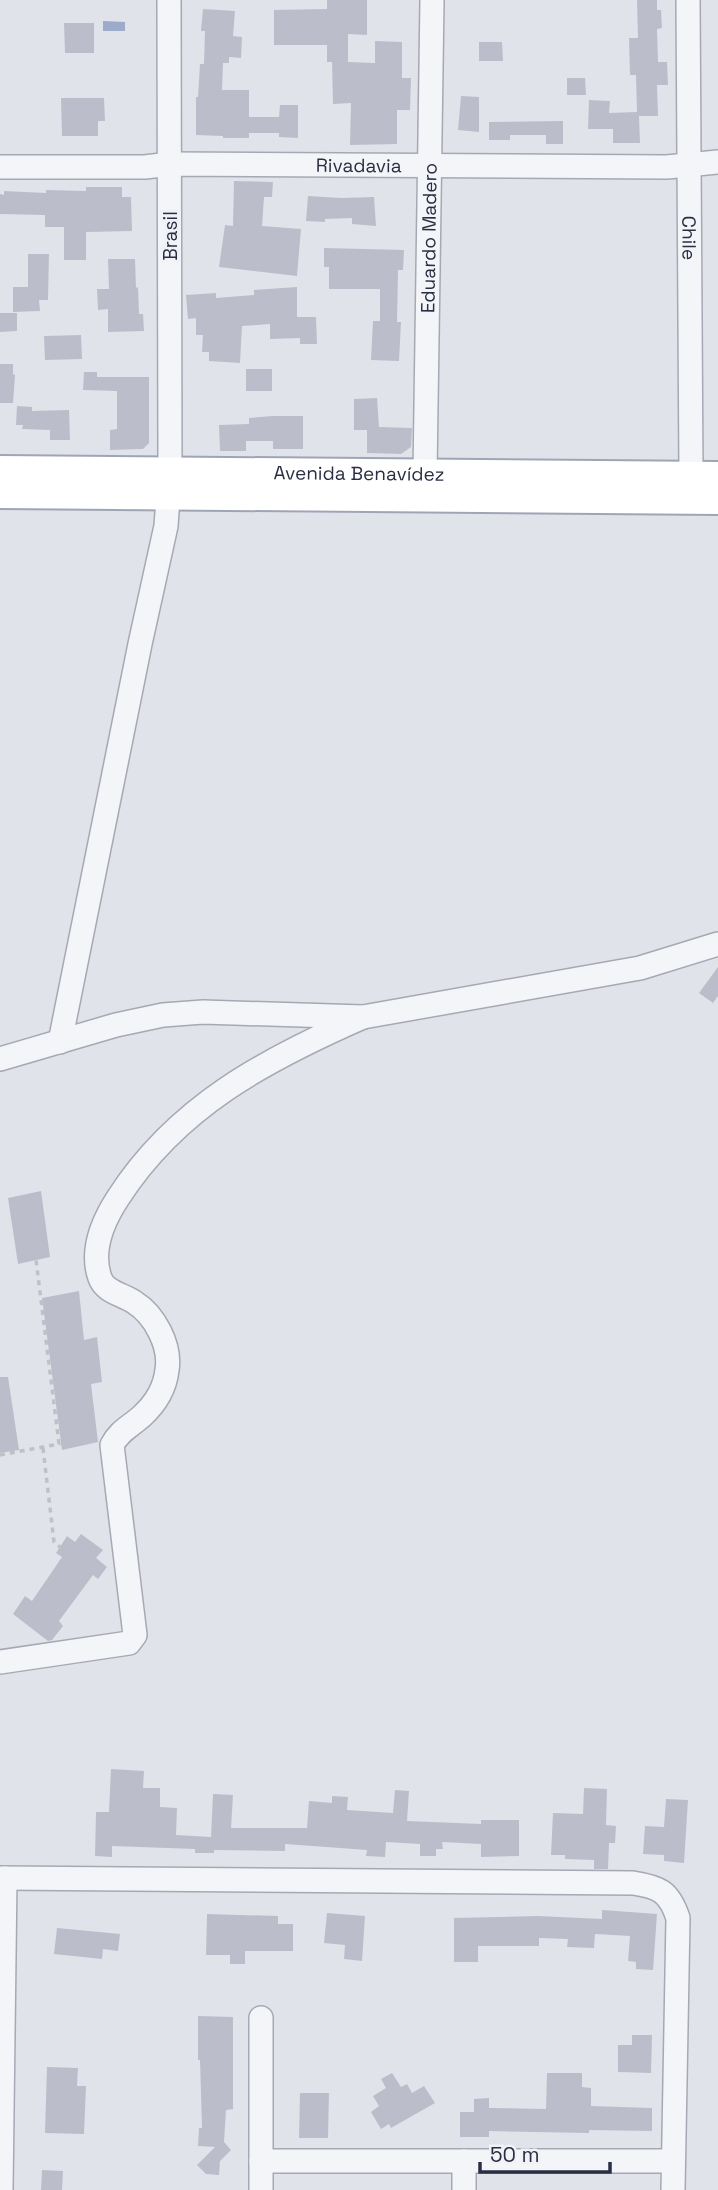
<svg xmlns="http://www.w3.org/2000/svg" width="718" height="2190" viewBox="0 0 718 2190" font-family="'Space Grotesk',sans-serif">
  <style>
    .water { fill: #9cabca }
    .building { fill: #bbbeca }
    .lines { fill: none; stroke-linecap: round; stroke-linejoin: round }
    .minor-casing { stroke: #a6a9b4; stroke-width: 26 }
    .major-casing { stroke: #a0a5b6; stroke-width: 32 }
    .path { stroke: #bfc1c9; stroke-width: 3.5; stroke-dasharray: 5 5; stroke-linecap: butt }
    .minor { stroke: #f4f5f8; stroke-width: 23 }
    .major { stroke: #fff; stroke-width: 28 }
    .labels { text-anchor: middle; stroke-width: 7; stroke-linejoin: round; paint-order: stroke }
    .street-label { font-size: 19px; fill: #292e42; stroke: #f1f2f7 }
  </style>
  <rect width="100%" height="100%" fill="#e1e3ea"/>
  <path class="water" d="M103,21l22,1v9h-22z"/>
  <path class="building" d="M327,0h40v35l-19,-1v28l27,1v-22l27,1v36h9l-1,32h-13v34l-47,1 1,-42 -18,1 -1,-42h-5v-17h-53v-35l53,-1z
    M637,0h20v10h4l1,18 -5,1 1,33h9l1,23h-11l1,31h-19l1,27h-27v-14h-25l1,-29 21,1 -1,12 28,-1 -1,-37h-6l-1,-37h9z
    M203,9l32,2 -2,25 9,1 -1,21 -12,-1v6h-6l-1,27h27v27h30l1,-12h18v33l-19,-1v-4h-30v5h-26v-2l-27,-1v-38h2l2,-33h4l1,-33h-4z
    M64,23h30v30h-29z
    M479,42h23l1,19h-24z
    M567,78h18l1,17h-19z
    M461,96l18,1v35l-21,-2z
    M61,98h43l1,23h-7v15h-36z
    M563,121v23h-17v-9h-36v5h-21v-18z
    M234,181l39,1 -1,15h-8l-2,29 39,3 -4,47 -78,-9 6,-42 8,1z
    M86,187h36v10h9l1,34 -46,1v28h-22v-33h-19v-12l-45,-1v-20l4,1v-4l42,2v-3l40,1z
    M308,196l33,2 33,-1 2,29 -24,-2v-6l-27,1v3l-19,-1z
    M324,248l80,2 -1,20h-5l-1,52h4l-2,39 -28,-1 2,-39h7v-32h-51v-22h-5z
    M28,254h21l-1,46h-9l1,11 -27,1v-25h15z
    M108,259h27l1,29 2,-1 1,27h4l1,17 -36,1v-23l-10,1 -1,-21h12z
    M297,287v30h19l1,27h-17v-6l-30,1v-15l-28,2 -2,37 -31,-2v-9h-7l1,-17h-7v-17l-8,1 -2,-24 30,-2v5l38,-3v-5z
    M0,313h17v18l-17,1z
    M81,335l1,24 -37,1 -1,-24z
    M0,364h13v10l2,1 -2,28h-13z
    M246,369h26v22h-26z
    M84,372h13v5h52v66l-6,6 -33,1v-20l7,-1v-38l-34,-1z
    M377,398l2,29 33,1 -1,19 -10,7 -34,-1v-23h-13v-31z
    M17,406l15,1v4l37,-1 1,30h-20v-10l-28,-1 1,-4h-7z
    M272,416h31v33h-30v-8h-27v10h-26l-1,-26 30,-1v-6z
    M718,967v29l-5,7 -14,-10z
    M41,1191l9,66 -32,7 -10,-66z
    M79,1291l5,49 13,-3 5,45 -11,2 7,58 -36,8 -20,-152z
    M0,1377h8l11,73 -19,3z
    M81,1534l22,16 -7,8 11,9 -9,12 -5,-4 -34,46 4,5 -11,14 -4,1 -35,-27 12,-18 7,5 30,-44 -6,-4 11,-17 8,6z
    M111,1769l33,2 -1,17h17v19l17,1 -1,27 35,2 2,-43 20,1 -2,33h76l2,-27 23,2v-7l16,1 -1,13 46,3 2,-23 14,1 -2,30 74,3v-4h38v36l-38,1v-13l-39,-2 1,7h-7v7h-16v-12l-34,-2 -1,15 -19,-1 1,-6 -82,-6v7l-71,-1v3h-19v-4l-83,-3v11l-17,-1 1,-44h13z
    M584,1788l23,1 -1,36 10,1 -1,17h-6l-1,26h-14v-9l-29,-1v-4h-14l2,-42 30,1z
    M666,1799l22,1 -4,63 -20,-2v-6l-21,-1 2,-28 19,1z
    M602,1910l55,4 -4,56 -17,-1v-7l-8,-1 2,-25 -35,-2 -1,14 -27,-1 1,-8 -29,-1v8h-61v16h-24v-44l84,-2 64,3z
    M327,1913l38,3 -3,45 -18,-2 1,-14 -21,-2z
    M207,1914l71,2v8h15v27h-48v13h-15v-9h-24z
    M57,1928l63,6 -2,17 -15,-2 -1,10 -48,-5z
    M198,2016l35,1v92l-7,1 -2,32 7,8 -11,11 -1,14 -13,-1 -9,-9 18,-18 -17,-1 1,-18h3l-2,-68h-2z
    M632,2035h20l-1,38 -33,-1v-27h14z
    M47,2067l31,1 -1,18h9l-2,48 -39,-1z
    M392,2073l9,14 6,-3 5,9 12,-7 11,17 -44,25 -2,-4 -8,5 -10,-17 8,-6 -6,-10 13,-8 -5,-9z
    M547,2073h35v14l9,1v18l61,2v23l-63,-1v3l-100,-2v6h-29v-25h14v-13l15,-1v10l57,1z
    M300,2093h29l-1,45h-29z
    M42,2170l21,1 -1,19h-21z"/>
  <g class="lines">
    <g class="minor-casing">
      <g id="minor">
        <path id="s1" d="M688,0l3,475"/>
        <path id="s2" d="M0,167h145l25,-3 497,3 51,-5"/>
        <path id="s3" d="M425,474l7,-474"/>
        <path d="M60,1042l80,-398 26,-118 4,-55 -1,-471"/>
        <path d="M0,1059l116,-34 47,-10 40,-3 160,5 277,-49 78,-24"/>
        <path d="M0,1662l129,-19 6,-8 -23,-190c7,-14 19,-19 30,-29 13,-12 23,-28 25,-46 4,-24 -12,-55 -33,-68 -12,-8 -29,-10 -34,-24 -10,-28 3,-57 18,-80 59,-92 149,-139 245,-181"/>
        <path d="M0,1878l633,5c26,4 36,8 45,35l-5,272"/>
        <path d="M261,2161h412"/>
        <path d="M464,2161v29"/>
        <path d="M1,2190l4,-312"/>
        <path d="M261,2190v-172"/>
      </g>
    </g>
    <g class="major-casing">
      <g id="major">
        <path id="s4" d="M0,470l718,6"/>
        <path d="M0,494l718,6"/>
      </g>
    </g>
    <path class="path" d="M43,1448l11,94 6,5
      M0,1455l59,-11 -23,-184"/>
    <use href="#minor" class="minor"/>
    <use href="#major" class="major"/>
  </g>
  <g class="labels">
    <g class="street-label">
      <text dy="7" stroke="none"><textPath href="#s2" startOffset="359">Rivadavia</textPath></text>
      <text transform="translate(170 236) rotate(-90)" y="7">Brasil</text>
      <text dy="7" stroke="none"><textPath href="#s3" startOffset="236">Eduardo Madero</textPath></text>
      <text dy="7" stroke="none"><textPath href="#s1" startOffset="238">Chile</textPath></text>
      <text dy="7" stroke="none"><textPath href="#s4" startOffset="359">Avenida Benavídez</textPath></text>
    </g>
  </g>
  <path d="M480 2162v10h130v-10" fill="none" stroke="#292e42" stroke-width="3.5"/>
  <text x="490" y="2162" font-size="21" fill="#292e42" stroke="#f1f2f7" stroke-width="5" paint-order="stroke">50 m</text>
</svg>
